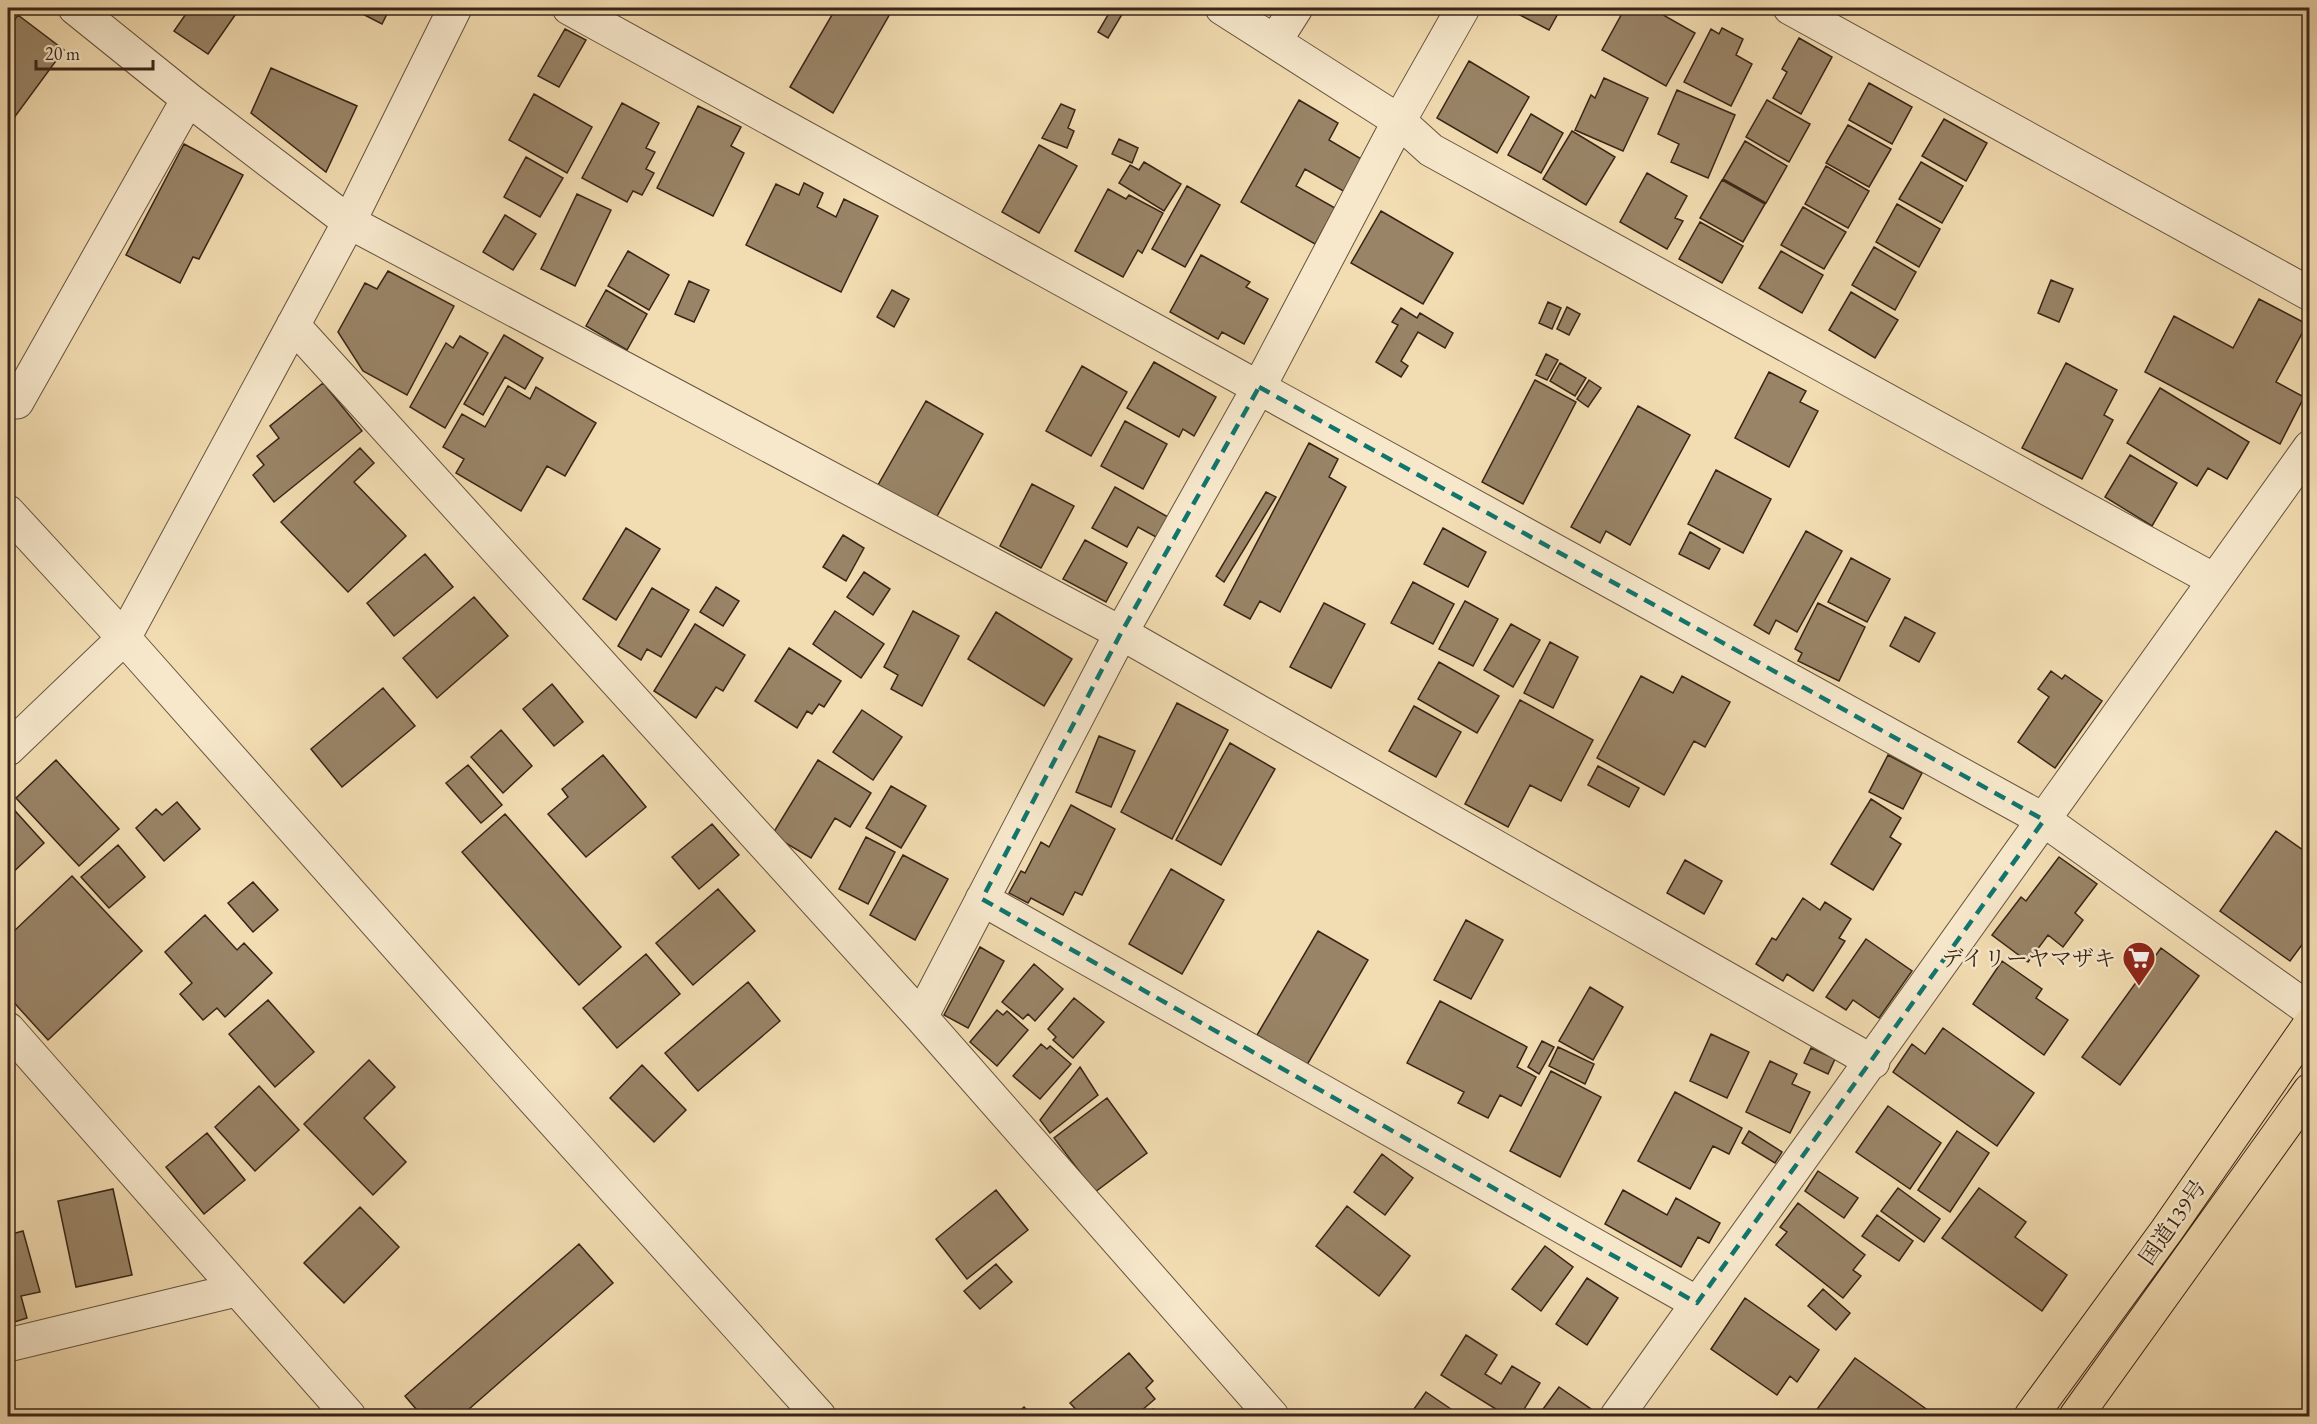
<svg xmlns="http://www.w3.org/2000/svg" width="2317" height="1424" viewBox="0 0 2317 1424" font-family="'EB Garamond','Noto Serif JP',serif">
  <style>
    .building { fill: #998467; stroke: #382517; stroke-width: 1.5 }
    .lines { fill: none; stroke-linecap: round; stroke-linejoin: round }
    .minor-casing { stroke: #66533e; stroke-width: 35 }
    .highway-casing { stroke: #382517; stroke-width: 35 }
    .minor { stroke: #f7e8cc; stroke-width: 33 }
    .highway { stroke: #f2dcb1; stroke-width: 33 }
    .marked { fill: none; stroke: #0f766e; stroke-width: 4.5; stroke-dasharray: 12 8; stroke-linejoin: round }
    .labels { text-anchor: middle; stroke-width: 5; stroke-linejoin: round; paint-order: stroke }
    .poi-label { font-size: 22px; fill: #382517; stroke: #f7e8cc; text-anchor: end }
    .street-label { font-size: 22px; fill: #382517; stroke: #f7e8cc }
  </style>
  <rect width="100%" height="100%" fill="#f2dcb1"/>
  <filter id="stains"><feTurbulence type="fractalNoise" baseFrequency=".00333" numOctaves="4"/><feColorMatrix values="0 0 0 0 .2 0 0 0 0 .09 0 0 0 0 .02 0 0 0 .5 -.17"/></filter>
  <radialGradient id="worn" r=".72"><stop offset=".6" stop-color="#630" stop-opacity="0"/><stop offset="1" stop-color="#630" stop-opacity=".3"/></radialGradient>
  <path class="building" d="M190,8h50l-32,46 -34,-23z
    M351,8h39l-8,16z
    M836,8h47l8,4 -58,101 -43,-26z
    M1112,8l12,3 -16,27 -10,-6z
    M1514,8h47l-12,22 -37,-19z
    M1625,8h26l44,25 -29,53 -64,-36z
    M18,15l46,35 -56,76v-97z
    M1722,28l21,11 -7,16 16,9 -21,42 -47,-24 27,-53 8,5z
    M565,29l21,11 -27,47 -21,-11z
    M1799,38l33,19 -31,57 -28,-16 14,-26 -5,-3z
    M1469,61l60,36 -32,56 -60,-35z
    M271,68l86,38 -31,66 -75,-59z
    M1604,78l44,20 -25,53 -48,-21 16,-35 4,3z
    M1869,83l43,24 -20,37 -43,-24z
    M1677,90l58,25 -27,63 -37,-16 8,-18 -21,-10z
    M534,94l58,33 -25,46 -58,-33z
    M1299,100l39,23 -9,17 34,20 -18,32 -40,-23 -9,17 39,22 -20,36 -74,-42z
    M1767,100l43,24 -21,38 -43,-25z
    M622,103l37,20 -13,25 9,4 -9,17 8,4 -12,22 -9,-4 -6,11 -45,-24z
    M1061,104l14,6 -7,18 6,3 -7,17 -25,-10z
    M698,106l43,21 -10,19 13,7 -31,63 -56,-28z
    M1531,114l32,19 -22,40 -33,-18z
    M1944,119l43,24 -21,38 -44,-25z
    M1848,125l43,24 -22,38 -43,-24z
    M1572,131l43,26 -29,48 -43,-26z
    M1119,139l19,9 -6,15 -20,-9z
    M1745,141l42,25 -21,37 -43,-24z
    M184,144l59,31 -44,84 -6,-2 -13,26 -54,-28z
    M1039,145l38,21 -38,67 -37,-21z
    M526,157l37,21 -23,39 -36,-20z
    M1144,162l37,22 -17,27 -45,-28 11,-18 9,5z
    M1921,162l42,24 -21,37 -43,-24z
    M1826,166l43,25 -21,37 -43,-24z
    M1647,173l40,23 -12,22 8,3 -16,28 -47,-27z
    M1722,180l43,24 -22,38 -43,-24z
    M804,183l19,10 -6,14 19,10 8,-18 34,17 -37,76 -95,-47 30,-61 23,11z
    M1187,186l33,19 -35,62 -33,-18z
    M1108,189l18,10 3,-4 34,18 -21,40 -4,-3 -15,27 -48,-26z
    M577,194l34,16 -36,76 -34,-17z
    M1897,204l43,25 -21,38 -43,-25z
    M1803,207l43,25 -22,37 -43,-24z
    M1381,211l72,42 -30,51 -72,-41z
    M505,215l31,19 -23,36 -30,-18z
    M1700,222l43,24 -21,37 -43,-24z
    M1874,247l42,25 -21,38 -43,-25z
    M628,251l41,24 -20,35 -41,-24z
    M1781,251l42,24 -21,38 -43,-25z
    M1201,255l49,27 -4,5 22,12 -24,45 -22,-12 -4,7 -48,-27z
    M388,271l66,35 -47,89 -44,-24 -25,-39 27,-49 12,6z
    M2051,280l22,9 -14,33 -21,-9z
    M689,281l20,9 -15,32 -19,-8z
    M606,290l41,24 -20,36 -41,-24z
    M892,290l17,9 -15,28 -17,-10z
    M1851,292l47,28 -23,38 -46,-28z
    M2259,299l48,25 -31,58 28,15 -24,47 -135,-72 29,-56 59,32z
    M1548,302l13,6 -9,21 -13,-6z
    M1567,307l13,7 -11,21 -12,-6z
    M1401,308l16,10 3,-5 33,20 -8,15 -27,-16 -17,29 7,5 -7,11 -25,-15 22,-37 -6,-3z
    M504,335l39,23 -18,31 -20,-12 -22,38 -19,-11z
    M460,336l28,17 -43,75 -35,-21 36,-64 7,5z
    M1546,354l12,6 -11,20 -11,-5z
    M1154,362l62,35 -22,39 -11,-7 -4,8 -52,-29z
    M1560,363l26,15 -11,18 -25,-15z
    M2066,363l51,27 -13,25 9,5 -31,59 -60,-31z
    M1082,366l45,26 -36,64 -45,-25z
    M1769,372l37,19 -6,11 18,9 -29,56 -54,-29z
    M1535,380l41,22 -53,102 -41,-22z
    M1589,380l12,8 -13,19 -11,-8z
    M323,383l39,48 -88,71 -21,-27 11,-10 -7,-9 22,-18 -9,-12z
    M508,386l22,13 6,-12 60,36 -31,53 -18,-10 -26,45 -65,-38 8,-14 -21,-12 19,-33 23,13z
    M2160,388l89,54 -22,37 -19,-11 -11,18 -70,-43z
    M926,401l57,33 -47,84 -58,-33z
    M1638,406l52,29 -60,110 -24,-14 -6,12 -29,-16z
    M1125,421l42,23 -24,45 -42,-23z
    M1309,443l29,16 -9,18 17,10 -66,125 -20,-11 -10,18 -26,-14z
    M360,448l14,15 -20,19 52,54 -58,56 -67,-70z
    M2130,455l47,28 -25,43 -47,-29z
    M1716,470l55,29 -28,54 -55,-29z
    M1032,484l42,22 -33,62 -41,-22z
    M1115,487l53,30 -12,20 -18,-10 -11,20 -35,-19z
    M1266,492l10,5 -52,85 -8,-6z
    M626,528l34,21 -44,71 -33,-21z
    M1443,528l43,24 -18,35 -44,-23z
    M1806,531l36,20 -45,81 -21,-12 -7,14 -15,-9z
    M1690,532l30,17 -11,20 -30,-15z
    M843,535l21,13 -18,33 -23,-14z
    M1085,540l42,23 -21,39 -43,-23z
    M425,554l28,33 -59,49 -27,-33z
    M1851,558l39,21 -23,43 -39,-20z
    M864,572l26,17 -17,26 -26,-18z
    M1413,582l41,22 -21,40 -42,-21z
    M716,587l23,14 -16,25 -23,-14z
    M652,588l37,22 -28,47 -14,-8 -6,11 -23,-14z
    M474,597l34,39 -71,62 -34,-40z
    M1465,601l33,18 -25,47 -34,-17z
    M1324,603l41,21 -34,64 -41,-21z
    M1818,603l47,24 -26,54 -41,-20 4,-8 -7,-4z
    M835,611l49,33 -23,34 -48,-34z
    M913,611l46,25 -37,70 -31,-17 7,-14 -14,-8z
    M996,612l76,47 -28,47 -76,-47z
    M1905,617l30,16 -16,29 -29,-16z
    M695,624l50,31 -22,36 -7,-4 -20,31 -42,-27z
    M1511,624l29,16 -27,47 -29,-17z
    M1550,642l28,15 -25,51 -29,-15z
    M789,648l52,33 -17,26 -5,-3 -7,10 -5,-3 -10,17 -42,-27z
    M1439,662l60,34 -22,37 -59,-34z
    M2051,671l11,8 3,-4 37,26 -47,67 -37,-26 31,-45 -11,-8z
    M1641,676l32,17 9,-17 48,26 -25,45 -11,-6 -30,54 -67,-37z
    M552,684l31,38 -29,24 -31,-37z
    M383,688l32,38 -73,61 -31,-38z
    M1520,700l73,40 -32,61 -31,-16 -22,42 -43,-23z
    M1177,703l51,27 -56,109 -51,-27z
    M1414,706l47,26 -25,45 -47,-26z
    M862,710l40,27 -29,43 -40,-28z
    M501,730l31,36 -29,27 -32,-36z
    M1099,736l36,15 -24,56 -35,-15z
    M1230,743l45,26 -54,96 -45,-25z
    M603,755l43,52 -60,50 -38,-43 20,-17 -6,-8z
    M1888,755l34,18 -19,36 -34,-17z
    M56,760l63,69 -40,37 -63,-68z
    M818,760l53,33 -21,34 -15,-9 -24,40 -39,-23z
    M468,765l34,40 -21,18 -35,-40z
    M1598,766l41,22 -10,19 -41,-22z
    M891,786l35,20 -25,42 -35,-20z
    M1871,799l30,19 -11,19 11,7 -28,46 -42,-26z
    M177,802l23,27 -36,32 -28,-33 20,-19 6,6z
    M8,803l36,40 -36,34z
    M1071,805l44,24 -33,66 -7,-3 -12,23 -32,-17 -3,5 -19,-10 12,-22 4,2 16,-31 8,5z
    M505,814l116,133 -42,38 -117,-133z
    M712,824l27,31 -40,34 -27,-32z
    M2276,831l34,24v79l-20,27 -70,-50z
    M866,837l29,15 -27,52 -29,-15z
    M118,845l27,32 -36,31 -28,-31z
    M903,855l45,24 -33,61 -45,-25z
    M2059,857l38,27 -22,29 8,7 -20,27 -15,-12 -20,27 -36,-27 29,-38 5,4z
    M1685,860l37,21 -18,33 -37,-21z
    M1171,869l53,31 -42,74 -53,-30z
    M72,876l70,75 -94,89 -40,-44v-66l3,4z
    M253,882l25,28 -25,22 -25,-29z
    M718,889l37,42 -62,54 -37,-42z
    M1803,898l17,12 5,-8 26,17 -12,19 6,3 -32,50 -26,-17 -4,7 -27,-17 16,-26 4,2z
    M205,915l32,35 7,-7 28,30 -47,44 -8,-9 -14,12 -23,-26 12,-11 -27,-31z
    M1466,920l37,20 -32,59 -37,-19z
    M1318,931l50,29 -61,105 -50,-30z
    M1866,939l46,32 -33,47 -26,-18 -7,10 -20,-13z
    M980,947l24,14 -36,67 -24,-13z
    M2161,948l38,28 -79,109 -38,-28z
    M646,954l34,40 -63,54 -34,-40z
    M2002,961l40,28 -6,9 32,22 -24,35 -71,-51z
    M1034,964l29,25 -28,32 -7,-7 -5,5 -21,-17z
    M748,982l32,39 -82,70 -33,-38z
    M1590,987l33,20 -30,53 -34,-19z
    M1074,998l30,24 -31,36 -20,-18 3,-3 -8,-8z
    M268,1000l46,52 -39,35 -46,-53z
    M1440,1001l87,46 -10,20 19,10 -15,29 -21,-11 -12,23 -30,-15 6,-11 -57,-29z
    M997,1010l6,5 4,-4 21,19 -31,36 -27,-24z
    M1943,1028l91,65 -37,53 -104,-74 19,-28 13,10z
    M1711,1034l38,18 -22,46 -37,-17z
    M1542,1041l12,6 -15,27 -11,-7z
    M1041,1044l6,5 3,-3 21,18 -31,35 -27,-23z
    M1558,1047l36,17 -9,20 -36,-18z
    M1811,1048l24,11 -7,15 -24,-11z
    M369,1060l26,27 -31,31 42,44 -33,33 -69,-71z
    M1770,1061l27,13 -5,10 18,8 -20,41 -44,-21z
    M642,1065l44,45 -32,32 -44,-44z
    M1080,1067l18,28 -48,38 -10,-13z
    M1551,1071l50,26 -41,80 -50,-26z
    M259,1086l40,44 -44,41 -40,-44z
    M1675,1092l67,36 -13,26 -16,-8 -23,43 -52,-28z
    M1107,1098l40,55 -52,39 -41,-54z
    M1888,1106l53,37 -31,46 -54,-37z
    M1749,1131l33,21 -7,11 -33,-20z
    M1957,1131l32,22 -39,59 -32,-22z
    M207,1133l38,47 -41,34 -38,-47z
    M1382,1154l31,24 -28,37 -31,-23z
    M1818,1171l40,27 -14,20 -39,-27z
    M1898,1188l42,31 -16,23 -43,-31z
    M1979,1188l47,34 -11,15 52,38 -25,36 -100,-73z
    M113,1189l19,86 -56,12 -18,-86z
    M996,1190l32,40 -61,49 -31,-40z
    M1623,1190l44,25 9,-17 44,25 -11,20 -11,-6 -17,30 -76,-43z
    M1798,1203l67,52 -12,15 8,6 -18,22 -67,-53 11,-13 -7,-5z
    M1347,1206l63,50 -31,40 -63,-50z
    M360,1207l39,40 -55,56 -40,-40z
    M1877,1215l36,26 -14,20 -37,-25z
    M23,1231l17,61 -19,4 6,22 -19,6v-89z
    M579,1244l34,39 -152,133h-39l-17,-20z
    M1545,1246l28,21 -32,44 -29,-22z
    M996,1264l16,18 -32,27 -16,-18z
    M1587,1278l31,20 -31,47 -31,-21z
    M1823,1289l27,24 -14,17 -28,-24z
    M1745,1298l74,52 -22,32 -7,-6 -13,19 -66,-46z
    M1466,1335l31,20 -12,19 16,10 11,-18 28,17 -20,33h-13l-66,-41z
    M1129,1353l24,28 -7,7 9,11 -20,17h-53l-12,-13z
    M1855,1358l81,58h-124z
    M1559,1387l32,22 -5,7h-48z
    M1426,1392l35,24h-52z
    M1024,1407l8,9h-18z
    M1153,1409l7,7h-16z"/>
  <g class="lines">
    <g class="minor-casing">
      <path id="minor" d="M75,8l113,91 161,123 772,411 752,429
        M569,8l1475,812 266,190
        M1222,8l177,113 32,29 783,430
        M1790,8l520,286
        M1275,41l21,-33
        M293,325l628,692 351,399
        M8,391l9,11 171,-303
        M8,512l116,126 384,433 311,345
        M8,749l116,-111 225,-416 106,-214
        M982,899l715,404
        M921,1017l200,-384 138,-246 140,-266 64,-113
        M8,1029l341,387
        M8,1345l228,-55
        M1617,1416l693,-969"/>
    </g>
    <g class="highway-casing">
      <path id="highway" d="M2031,1416l136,-186 143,-206
        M2076,1416l234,-326"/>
    </g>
    <use href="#minor" class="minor"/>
    <use href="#highway" class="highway"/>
  </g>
  <path class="marked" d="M1259,387l785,433 -347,483 -715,-404 139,-266z"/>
  <defs>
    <g id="supermarket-pin" transform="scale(1.725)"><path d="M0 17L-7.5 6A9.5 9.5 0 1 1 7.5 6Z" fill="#8f2418" stroke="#f7e8cc"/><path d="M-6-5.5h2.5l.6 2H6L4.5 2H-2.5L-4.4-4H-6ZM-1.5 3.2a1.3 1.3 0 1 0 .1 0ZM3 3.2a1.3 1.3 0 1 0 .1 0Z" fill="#fff"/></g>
  </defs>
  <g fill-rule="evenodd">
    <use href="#supermarket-pin" x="2139" y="958"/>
  </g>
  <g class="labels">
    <g class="poi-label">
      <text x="2116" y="966">デイリーヤマザキ</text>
    </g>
    <g class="street-label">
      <text transform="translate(2172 1222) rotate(-55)" y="8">国道139号</text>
    </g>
  </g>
  <rect width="2317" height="1424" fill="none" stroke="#f2dcb1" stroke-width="30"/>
  <rect x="9" y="9" width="2299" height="1406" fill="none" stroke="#382517" stroke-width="3"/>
  <rect x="15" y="15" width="2287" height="1394" fill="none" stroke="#382517" stroke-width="1.5"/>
  <path d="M36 60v9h117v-9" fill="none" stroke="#382517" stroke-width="3"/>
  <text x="45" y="60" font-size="18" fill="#382517" stroke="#f7e8cc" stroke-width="4.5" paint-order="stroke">20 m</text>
  <rect width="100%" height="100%" filter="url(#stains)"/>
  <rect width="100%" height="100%" fill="url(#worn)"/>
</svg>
